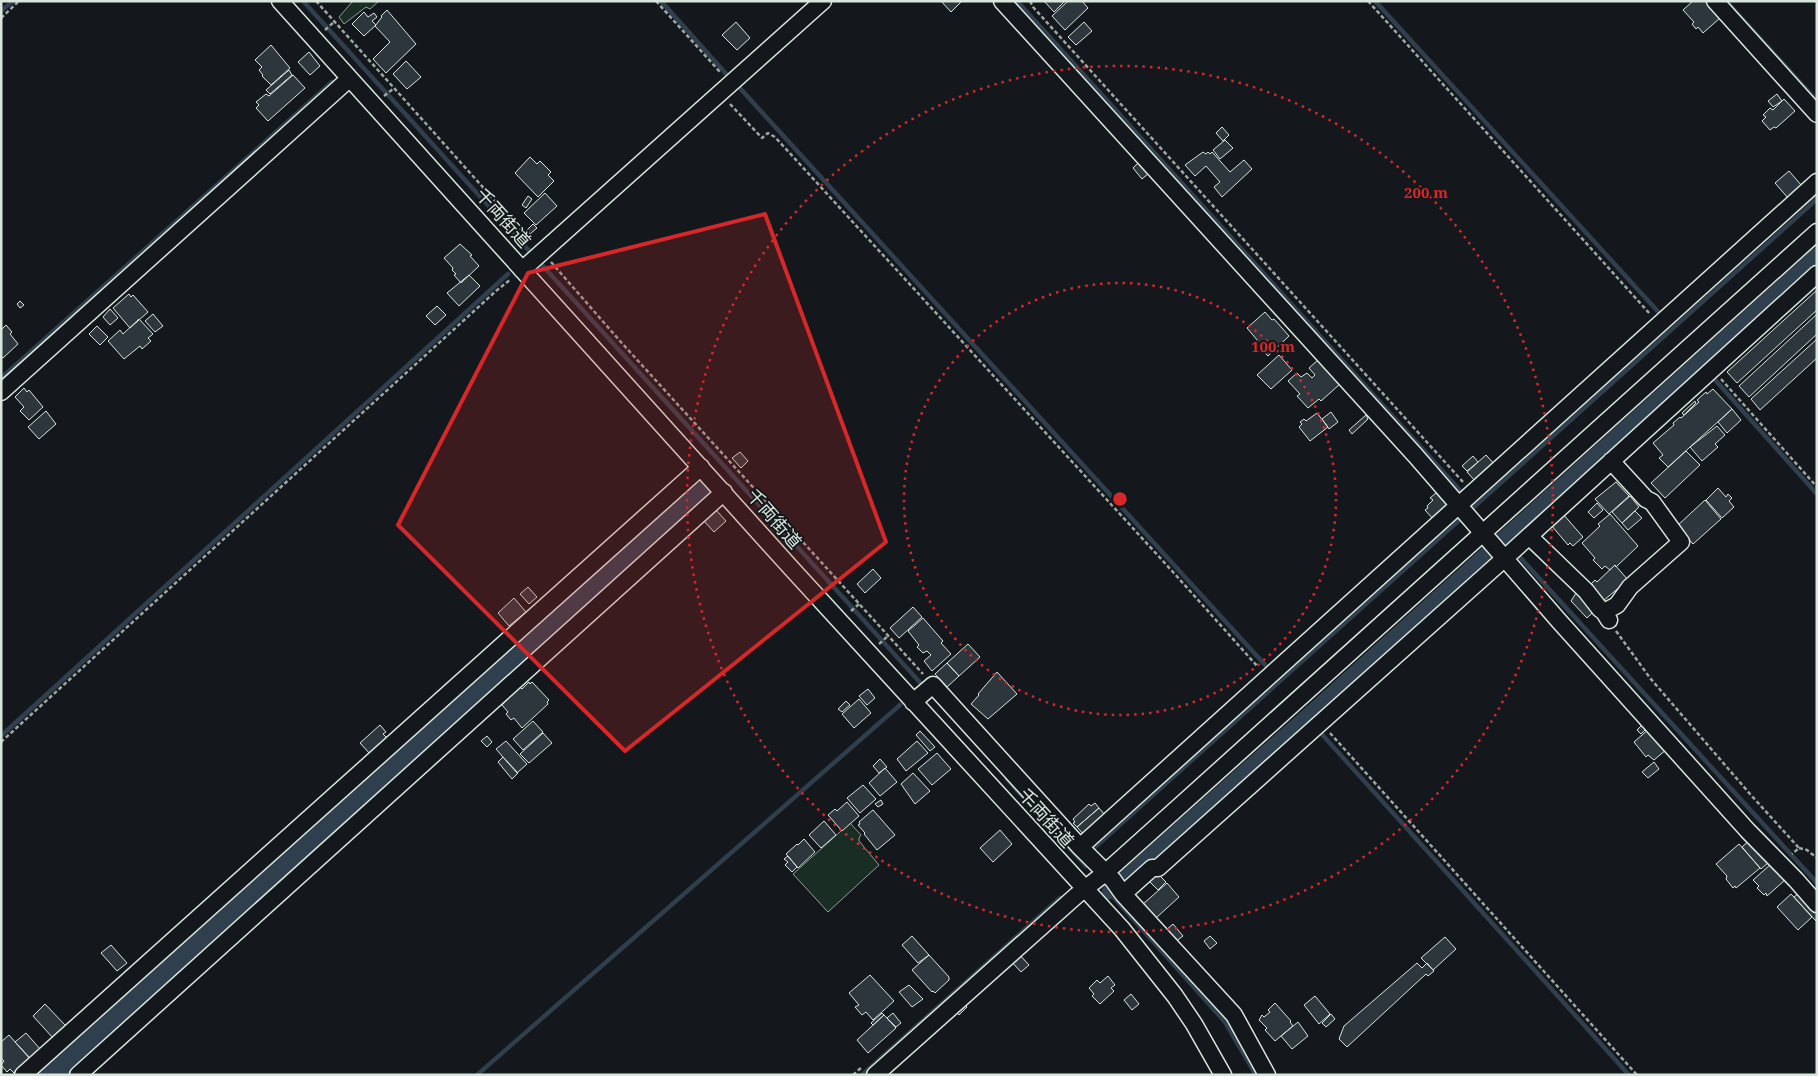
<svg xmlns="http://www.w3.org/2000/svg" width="1818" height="1076" viewBox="0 0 1818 1076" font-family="'Noto Serif','Noto Sans JP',serif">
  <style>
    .green { fill: #1a2d24; stroke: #939e99 }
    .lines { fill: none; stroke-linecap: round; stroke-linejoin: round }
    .stream { stroke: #2f3f4d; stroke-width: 4.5 }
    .canal { stroke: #2f3f4d; stroke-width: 15 }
    .river { stroke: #2f3f4d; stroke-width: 26 }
    .building { fill: #2c363c; stroke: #d8e6dc }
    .minor-casing { stroke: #d8e6dc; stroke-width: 19 }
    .path { stroke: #9da8a2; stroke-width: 2.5; stroke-dasharray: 4 2.5; stroke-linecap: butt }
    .minor { stroke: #14181c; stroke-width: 16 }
    .marked { fill: #d62828; fill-opacity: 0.2; stroke: #d62828; stroke-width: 4; stroke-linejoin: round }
    .ring { fill: none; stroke: #d62828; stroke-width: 2.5; stroke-dasharray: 2.5 5 }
    .labels { text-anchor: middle; stroke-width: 4; stroke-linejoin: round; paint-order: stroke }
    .street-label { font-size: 18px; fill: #d8e6dc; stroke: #14181c }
    .centre { fill: #d62828; stroke: #14181c; stroke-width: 2.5 }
    .ring-label { font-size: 15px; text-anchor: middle; font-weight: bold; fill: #d62828; stroke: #14181c; stroke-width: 4; stroke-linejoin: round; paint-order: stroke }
  </style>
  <rect width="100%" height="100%" fill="#14181c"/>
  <path class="green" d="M353,1h26l-9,8 -4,-2 -22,17 -5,-7z
    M850,823l11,12 -2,3v3l20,24 -51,47 -35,-38z"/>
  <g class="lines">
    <path class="stream" d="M303,1l622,687
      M661,1l67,75
      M1017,1l448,495
      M1375,1l287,315
      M1726,1l91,100
      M1,11l12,-10
      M738,86l528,580
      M1699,361l4,5
      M1,378l331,-296
      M1716,381l101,113
      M1502,538l6,6
      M1517,554l300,329
      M1306,717l4,4
      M1319,731l310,344
      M1,736l507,-462
      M1007,779l79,87
      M1094,848l723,-649
      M1109,892l116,130 31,53
      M477,1075l423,-370
      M862,1075l198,-177"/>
    <path class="canal" d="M1109,892l197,-175 511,-462"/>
    <path class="river" d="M50,1075l651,-587"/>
  </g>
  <path class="building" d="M941,1h21l-11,11z
    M1044,1h21l-11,11z
    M1068,1h14l6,7 -23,22 -13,-14z
    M1693,1h12l15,17 -17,15 -5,-6 -2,2 -4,-5 2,-2 -11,-12z
    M387,10l29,34 -30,29 -13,-14 17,-17 -15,-16 7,-9 -1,-1z
    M364,12l4,5 6,-4 3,4 -5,4 4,4 -12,11 -12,-12z
    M736,22l14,16 -13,12 -15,-15z
    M1084,22l8,9 -16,14 -8,-8z
    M271,45l19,23 -19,17 -9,-9 1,-1 -4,-5 3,-3 -7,-7z
    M309,52l11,14 -10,9 -12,-13z
    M406,61l15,16 -14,12 -14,-15z
    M289,70l3,5 -22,19 -4,-4z
    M293,75l12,13 -37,33 -12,-13 3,-3 -3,-3 10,-8 3,2z
    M1777,94l5,7 -9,6 -5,-6z
    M1784,99l11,12 -19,17 -2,-1 -4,3 -8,-9 4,-4 -3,-2 7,-7 3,2z
    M1222,127l7,8 -6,6 -7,-8z
    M1225,140l8,8 -13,11 -7,-9z
    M1203,152l3,2 2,-2 2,2 2,-2 18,20 14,-12 8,9 -30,28 -8,-10 6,-5 -14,-16 -11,10 -10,-11z
    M530,157l7,7 3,-3 11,11 -3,3 6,6 -16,16 -23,-24z
    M1138,163l10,11 -6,5 -9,-11z
    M1789,171l13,15 -14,12 -13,-15z
    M545,193l12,13 -21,19 -12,-12z
    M528,196l4,3 -6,9 -4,-3z
    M533,224l4,4 -7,6 -3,-4z
    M460,244l12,11 -2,1 9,10 -18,17 -7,-8 2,-1 -4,-4 1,-2 -9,-10z
    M469,275l11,11 -21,20 -12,-13z
    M1817,290v20l-80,73 -10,-11z
    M129,294l2,3 2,-2 15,17 -18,16 -17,-20z
    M20,301l4,4 -4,3 -3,-4z
    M437,306l9,9 -11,10 -9,-9z
    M110,309l8,9 -8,7 -7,-8z
    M1265,312l7,8 2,-1 15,17 -21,20 -12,-13 2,-2 -11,-13z
    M153,314l10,12 -8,6 -10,-11z
    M1817,314v20l-68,63 -10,-11z
    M139,319l14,15 -5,4 3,3 -9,8 -2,-3 -16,13 -16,-18 12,-11 3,4z
    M6,325l6,7 -2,2 8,10 -15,14 -2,-2v-26z
    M97,326l11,11 -8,8 -11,-11z
    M1817,339v19l-57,52 -9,-11z
    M1279,355l13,15 -21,19 -14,-14z
    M1318,360l22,24 -19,17 -2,-2 -11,9 -11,-12 3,-2 -12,-13 9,-8 4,4 6,-4 5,5 3,-3 -6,-7z
    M24,388l3,4 2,-2 14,17 -14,13 -9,-9 4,-4 -9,-10z
    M1713,389l19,20 -64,58 -9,-9 4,-3 -10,-12 21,-18 -1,-2 7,-6 1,1 18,-16 -2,-2 9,-8 1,2z
    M1695,401l1,2 -12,12 -2,-2z
    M1732,409l9,11 -14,13 -9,-11z
    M46,411l10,13 -17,15 -11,-12z
    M1331,412l7,10 -9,7 -7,-10z
    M1317,413l11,14 -18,14 -11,-14 3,-3 -2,-2 4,-3 2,2z
    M1366,415l2,4 -16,15 -3,-4z
    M1717,426l8,9 -10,9 3,3 -16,14 -12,-14z
    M1686,451l14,14 -35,33 -14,-15z
    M740,452l8,9 -7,7 -9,-10z
    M1486,455l10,11 -19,17 -10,-11z
    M1473,456l5,6 -11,9 -5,-5z
    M1616,482l13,14 -20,18 -14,-15z
    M1718,488l8,9 2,-3 4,4 -3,3 5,6 -12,11 -16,-18z
    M1436,493l12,13 -15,13 -8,-9 3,-2 -1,-2 6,-6 -3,-2z
    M1630,496l9,11 -17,16 -10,-11z
    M1705,500l16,19 -28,25 -16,-18z
    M1597,503l6,7 -9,8 -6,-6z
    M716,510l10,11 -12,11 -10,-11z
    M1635,511l7,7 -14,12 -6,-7z
    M1563,514l20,23 -10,9 -3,-3 -2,2 -17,-20z
    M1610,514l28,32 -22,21 -1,-2 -5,5 -5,-4 -3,3 -9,-9 2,-2 -13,-15 18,-17 -2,-2z
    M1615,565l13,15 -25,21 -12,-14 2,-2 -2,-1 4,-4 2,2z
    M873,569l8,9 -16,15 -8,-9z
    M528,587l9,10 -8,7 -9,-10z
    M1578,590l18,19 -9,9 -16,-17z
    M514,598l12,14 -17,14 -11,-13z
    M913,607l9,10 -23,21 -9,-10z
    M923,618l20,23 -2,2 10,11 -19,17 -8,-10 7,-6 -4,-4 -4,2 -6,-6 2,-2 -11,-14z
    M968,644l12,13 -21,19 -12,-13z
    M947,663l12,13 -12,11 -12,-13z
    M997,672l20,22 -29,25 -17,-15 8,-9 -1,-1z
    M529,682l1,2 2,-2 17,18 -2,2 1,2 -26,24 -8,-10 -3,2 -5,-6 2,-2 -6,-7 7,-7 -2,-2 12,-10 3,3z
    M868,689l7,9 -8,7 -8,-9z
    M859,699l12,14 -17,15 -12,-14z
    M846,701l4,4 -8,7 -4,-3z
    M533,721l10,11 -20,18 -10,-11z
    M1644,723l4,4 -7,7 -4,-4z
    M380,725l6,7 -3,2 6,6 -18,15 -11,-12z
    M1649,729l18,20 -13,11 -6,-5 -2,2 -12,-15z
    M920,731l15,16 -5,4 -14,-16z
    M543,733l9,10 -23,20 -9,-9z
    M487,736l5,6 -5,5 -6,-6z
    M506,741l21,23 -10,9 -21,-24z
    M917,741l11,12 -22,18 -9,-12z
    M937,753l14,16 -19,16 -14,-16z
    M503,757l15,16 -6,6 -14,-17z
    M880,759l7,8 -8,6 -6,-7z
    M1654,762l5,7 -11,9 -6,-6z
    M885,768l12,14 -17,14 -11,-13z
    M913,773l17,18 -15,13 -14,-20z
    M863,785l13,14 -16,14 -13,-15z
    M881,800l2,4 -5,3 -3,-3z
    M847,802l12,14 -17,15 -14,-16 7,-6 2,2z
    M1095,803l4,5 -22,19 -4,-4 2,-1 -2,-3 16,-15 2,2z
    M1099,808l7,8 -21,20 -8,-9z
    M873,810l22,25 -18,15 -13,-16 1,-1 -7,-8 2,-1 -1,-2z
    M824,821l12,14 -15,13 -12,-13z
    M1000,830l12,14 -19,18 -13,-14z
    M804,839l11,13 -17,16 -12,-14 11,-10 1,1z
    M1750,840l19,22 -8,7 -19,-22z
    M1739,844l21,24 -24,20 -1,-2 -2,2 -7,-9 1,-3 -11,-12z
    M788,856l9,11 -5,5 -7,-7 3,-3 -4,-3z
    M1771,864l14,16 -18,16 -1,-3 -2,2 -7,-7 2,-2 -6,-6z
    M1157,873l9,9 -8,8 -9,-9z
    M1167,883l12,14 -23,21 -13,-14z
    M1799,893l18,20 -1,8 -22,-24z
    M1791,894l21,23 -14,13 -21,-23z
    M1173,924l10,12 -8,6 -10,-11z
    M912,936l17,19 -11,8 -16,-18z
    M1210,936l7,7 -7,6 -6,-8z
    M1445,937l11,12 -23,21 -12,-12z
    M111,945l16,18 -10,8 -16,-18z
    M1018,953l11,12 -8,7 -11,-12z
    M929,955l20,22v3l-14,13 -2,-2 -1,1 -20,-22z
    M1417,963l5,5 5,-5 7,8 -6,5 -2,-2 -79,73 -8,-8 5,-13z
    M870,975l24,26 -21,19 -7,-8 -4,3 -7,-8 4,-2 -10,-12z
    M1108,976l7,9 -4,3 3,3 -14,13 -8,-8 2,-2 -5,-6 8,-8 3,3z
    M909,985l14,14 -11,8 -13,-15z
    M1131,994l8,10 -7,6 -8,-10z
    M1315,996l15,18 -11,10 -15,-19z
    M962,1001l5,6 -8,8 -5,-6z
    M1275,1003l16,18 -1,1 3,4 -18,15 -10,-11 2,-2 -8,-8 3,-5 2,2 6,-5 -2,-2z
    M45,1004l21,22 -13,12 -20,-22z
    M882,1013l2,2 -11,10 -2,-2z
    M893,1013l8,10 -5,4 -9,-9z
    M1331,1014l4,5 -9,8 -4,-4z
    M884,1015l12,13 -28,25 -11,-13z
    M1298,1022l10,14 -16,13 -11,-13z
    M26,1033l15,17 -10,9 -16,-17z
    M9,1035l21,24 -16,14 -4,-4 -3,3 -6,-7 3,-4 -3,-3v-16z"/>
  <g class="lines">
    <g class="minor-casing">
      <path id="minor" d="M280,1l512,568 330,360 53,67 19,28 29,51
        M1002,1l413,454 144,166 189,210 48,49 21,24
        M1715,1l102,113
        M522,270l301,-269
        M1,392l348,-313
        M1529,536l57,55 14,18 4,3
        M1609,620l-5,-8 13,-7 13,-18 51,-45 -29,-40 -6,-3 -35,-38
        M913,702l20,-17 147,162 33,33 10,14 29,-26h6l347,-310 312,-284
        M1080,847l737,-665
        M1123,894l111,121 33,60
        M23,1075l678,-608
        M78,1075l646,-583
        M875,1075l202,-180 28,-22 78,-70 634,-571"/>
    </g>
    <path class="path" d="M316,1l216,241
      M656,1l64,71
      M1030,1l3,6 430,475
      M1368,1l282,313
      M1,18l18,-17
      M325,30l9,-8
      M384,96l9,-7
      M730,104l32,34 6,-5 7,4 398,435 85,95
      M551,262l69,79 303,333
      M1721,379l96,108
      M828,588l10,-8
      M851,611l8,-7
      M1616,631l34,47 100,116 49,54 -7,6
      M879,644l9,-8
      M1330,733l307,342
      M1,742l495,-451 15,-12
      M1799,848l8,2 10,8
      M853,1075l9,-8"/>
    <use href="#minor" class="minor"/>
  </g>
  <path class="marked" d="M765,214l121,328 -261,209 -227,-226 130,-252z"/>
  <g class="ring">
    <circle cx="1120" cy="499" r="216"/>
    <circle cx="1120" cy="499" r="433"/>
  </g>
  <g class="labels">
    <g class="street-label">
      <text transform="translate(503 218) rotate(48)" y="6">千両街道</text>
      <text transform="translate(774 519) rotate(49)" y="6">千両街道</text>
      <text transform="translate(1046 818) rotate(48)" y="6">千両街道</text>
    </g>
  </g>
  <circle cx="1120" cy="499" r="8" class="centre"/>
  <g class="ring-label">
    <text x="1426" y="198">200 m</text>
    <text x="1273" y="352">100 m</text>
  </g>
  <rect width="1818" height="1076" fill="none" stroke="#d8e6dc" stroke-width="5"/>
</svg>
